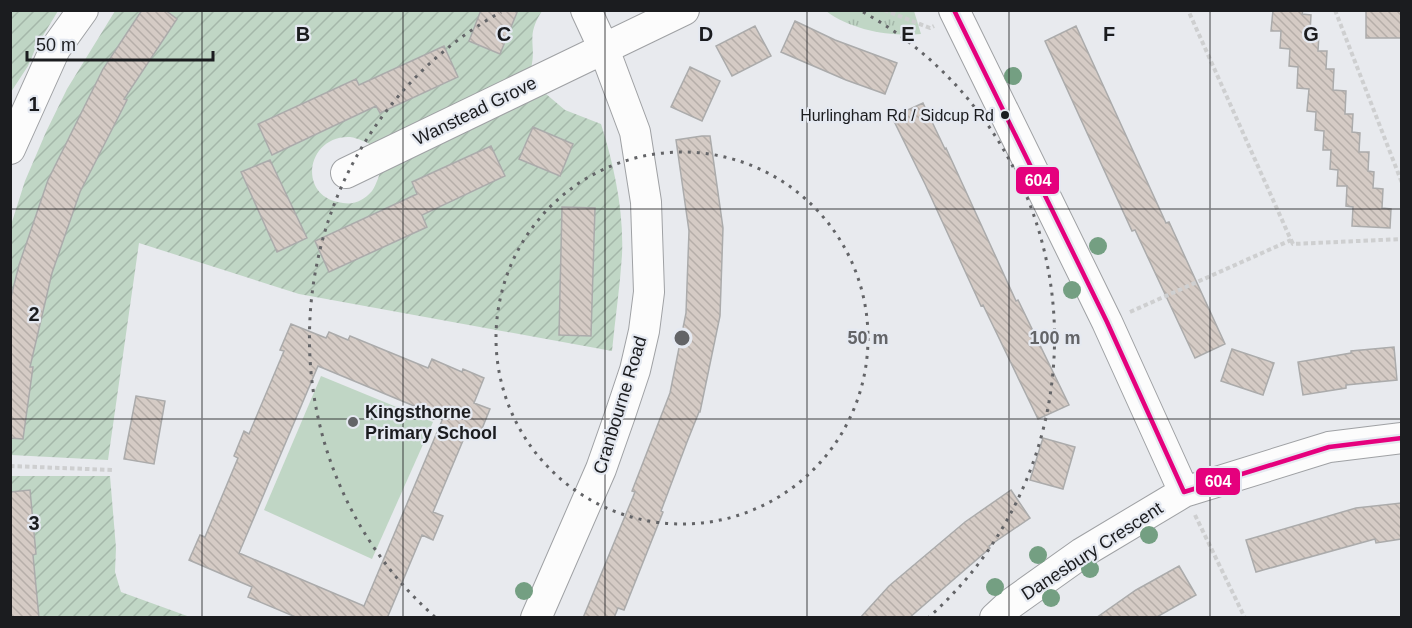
<svg xmlns="http://www.w3.org/2000/svg" width="1412" height="628" viewBox="0 0 1412 628" font-family="Helvetica,sans-serif">
  <style>
    .grass { fill: url(#grass-tufts) }
    .park { fill: #c0d6c5 }
    .garden { fill: url(#garden-furrows) }
    .building { fill: url(#building-back-hatch); stroke: #ababab; stroke-width: 1.5; fill-rule: evenodd }
    .lines { fill: none; stroke-linecap: round; stroke-linejoin: round }
    .street-casing { stroke: #9fa1a4; stroke-width: 32 }
    .path { stroke: #cecfd0; stroke-width: 4; stroke-dasharray: 4.5 3; stroke-linecap: butt }
    .street { stroke: #fcfcfc; stroke-width: 30 }
    .bus-1-casing { stroke: #e5e9f1; stroke-width: 9 }
    .bus-1 { stroke: #e5007d; stroke-width: 4.5 }
    .tree { fill: #749f82 }
    .grid { fill: none; stroke: #1b1c1f; stroke-width: 1.5; stroke-opacity: 0.55 }
    .ring { fill: none; stroke: #636467; stroke-width: 3; stroke-dasharray: 3 6 }
    .bus-dot { fill: #1b1c1f; stroke: #e5e9f1; stroke-width: 2 }
    .poi-dot { fill: #636467; stroke: #e5e9f1; stroke-width: 2 }
    .labels { text-anchor: middle; stroke-width: 4.5; stroke-linejoin: round; paint-order: stroke }
    .bus-label { font-size: 16px; fill: #1b1c1f; stroke: #e5e9f1; text-anchor: end }
    .street-label { font-size: 18px; fill: #1b1c1f; stroke: #e5e9f1 }
    .poi-label { font-size: 18px; font-weight: bold; fill: #1b1c1f; stroke: #e5e9f1; text-anchor: start }
    .grid-label { font-size: 20px; text-anchor: middle; font-weight: bold; fill: #1b1c1f; stroke: #e5e9f1; stroke-width: 4.5; stroke-linejoin: round; paint-order: stroke }
    .centre { fill: #636467; stroke: #e5e9f1; stroke-width: 3 }
    .ring-label { font-size: 18px; text-anchor: middle; font-weight: bold; fill: #636467; stroke: #e5e9f1; stroke-width: 4.5; stroke-linejoin: round; paint-order: stroke }
    .line-badge { stroke: #e5e9f1; stroke-width: 2 }
    .badge-label { font-size: 16px; text-anchor: middle; font-weight: bold; fill: #fff }
  </style>
  <defs>
    <pattern id="grass-tufts" width="24" height="20" patternUnits="userSpaceOnUse" patternTransform="scale(1.5)"><rect width="24" height="20" fill="#c0d6c5"/><path d="M3 7l-1-3M5 7V3M7 7l1-3M15 17l-1-3M17 17v-4M19 17l1-3" fill="none" stroke="#a4b7a9"/></pattern>
    <pattern id="garden-furrows" width="10" height="10" patternUnits="userSpaceOnUse" patternTransform="scale(1.5)"><rect width="10" height="10" fill="#c0d6c5"/><path d="M-1 1l2-2M0 10L10 0M9 11l2-2" fill="none" stroke="#a4b7a9"/></pattern>
    <pattern id="building-back-hatch" width="6" height="6" patternUnits="userSpaceOnUse" patternTransform="scale(1.5)"><rect width="6" height="6" fill="#d5cbc5"/><path d="M-1 5l2 2M0 0l6 6M5-1l2 2" fill="none" stroke="#b6aea9"/></pattern>
  </defs>
  <rect width="100%" height="100%" fill="#e8eaee"/>
  <path class="grass" d="M826,11h88l7,23c-31,3 -70,-4 -95,-23z"/>
  <path class="park" d="M321,376l112,46 -61,137 -108,-49z"/>
  <path class="garden" d="M11,10l47,1 -22,36 -8,19 -17,26z
    M115,11h427c-17,26 -5,33 -11,57l-155,79c-8,-4 -18,-9 -26,-10 -44,-2 -54,61 -7,66 12,2 21,-3 29,-12 5,-7 7,-17 11,-25l154,-74 9,2 19,16 36,14c13,41 23,87 21,131 -2,32 -7,64 -10,96l-313,-57 -160,-51 -31,217 -97,-5v-230l14,-44 21,-49 21,-43z
    M11,476h99l6,72 -1,24 6,20 69,25 -179,1z"/>
  <path class="building" d="M142,10h23l12,9 -53,80 3,1 -47,92 -28,81 -22,94h3l-10,72 -13,-1v-137l9,-36 29,-85 55,-111z
    M481,10h37l-18,44 -31,-13z
    M1273,10h30l-1,4 9,1 -1,18 9,1 -1,17h9l-1,18h8l-1,21 13,1 -1,23h8l-1,18 8,1 -1,19h10l-1,19 6,1 -1,16 10,1 -1,19 9,1 -1,19 -38,-2 1,-19 -7,-1 1,-20h-10l1,-16 -8,-1 1,-19h-8l1,-19 -9,-1 1,-18 -9,-1 2,-22 -12,-1 1,-21 -9,-1 1,-17 -10,-1 1,-17h-10z
    M1366,10h35v28h-35z
    M795,21l40,19 62,23 -12,31 -39,-14 -65,-28z
    M755,26l16,30 -39,20 -16,-30z
    M1076,26l90,197 3,-1 56,122 -30,14 -60,-128 -3,1 -87,-190z
    M444,46l14,31 -78,36 -4,-7 -104,49 -14,-31 98,-45 3,6z
    M690,67l30,14 -18,40 -31,-14z
    M923,103l22,46 1,-1 70,153 2,-1 51,105 -31,14 -55,-114 -2,1 -56,-122 -33,-67z
    M533,127l40,17 -13,32 -41,-17z
    M702,136h8l13,92 -3,88 -20,96h-1l-12,30 -26,69 2,1 -39,98 -6,-2 -4,10h-31l52,-126 -3,-1 38,-98 16,-80 3,-82 -13,-91z
    M491,146l14,30 -83,39 5,12 -98,45 -14,-31 102,-47 -5,-12z
    M270,160l37,78 -30,14 -36,-80z
    M562,207l33,1 -4,128 -32,-1z
    M291,324l35,14 3,-6 19,8 2,-4 78,32 4,-9 30,13 1,-3 21,9 -10,25 16,6 -11,27 -12,-5 -34,81 10,4 -10,24 -11,-5 -34,81 4,2h-94l-50,-21 4,-10 -63,-27 11,-25 5,2 33,-79 -4,-2 10,-25 5,3 35,-83 -4,-1zM318,366l125,52 -79,188 -125,-53z
    M1394,347l3,33 -51,5v3l-43,7 -5,-33 53,-9v-2z
    M1232,349l42,14 -11,32 -42,-14z
    M136,396l29,5 -11,63 -30,-5z
    M1043,438l32,9 -12,42 -33,-9z
    M30,490l6,64 -3,1 6,63h-29v-126z
    M1011,490l19,28 -41,28 1,2 -81,70h-49l29,-32 76,-64z
    M1401,503v36l-25,4 -1,-4 -119,33 -10,-32 110,-32z
    M1179,566l17,29 -41,23h-59l40,-28z"/>
  <g class="lines">
    <g class="street-casing">
      <path id="street" d="M954,10l153,312 77,170
        M10,149l45,-100 28,-39
        M346,173l338,-163
        M536,618l65,-149 19,-54 15,-45 9,-39 5,-39 -3,-90 -11,-70 -31,-83 -18,-39
        M995,618l14,-13 73,-52 102,-61 145,-45 73,-9"/>
    </g>
    <path class="path" d="M884,10l46,18 4,-2
      M1335,10l67,173
      M1291,240l2,4 109,-5
      M1130,312l161,-72 -103,-230
      M10,466l103,4
      M1195,515l50,103"/>
    <use href="#street" class="street"/>
    <g class="bus-1-casing">
      <path id="bus-1" d="M954,10l153,312 77,170 145,-45 73,-9"/>
    </g>
    <use href="#bus-1" class="bus-1"/>
  </g>
  <g class="tree">
    <circle cx="1013" cy="76" r="9"/>
    <circle cx="1098" cy="246" r="9"/>
    <circle cx="1072" cy="290" r="9"/>
    <circle cx="1149" cy="535" r="9"/>
    <circle cx="1038" cy="555" r="9"/>
    <circle cx="1090" cy="569" r="9"/>
    <circle cx="995" cy="587" r="9"/>
    <circle cx="524" cy="591" r="9"/>
    <circle cx="1051" cy="598" r="9"/>
  </g>
  <path class="grid" d="M202,10v608M403,10v608M605,10v608M807,10v608M1009,10v608M1210,10v608M10,209h1392M10,419h1392"/>
  <g class="ring">
    <circle cx="682" cy="338" r="186"/>
    <path d="M435 617A373 373 0 0 1 501 12M863 12A373 373 0 0 1 929 617"/>
  </g>
  <circle class="bus-dot" cx="1005" cy="115" r="5"/>
  <circle class="poi-dot" cx="353" cy="422" r="6"/>
  <g class="labels">
    <g class="bus-label">
      <text x="994" y="121">Hurlingham Rd / Sidcup Rd</text>
    </g>
    <g class="street-label">
      <text transform="translate(475 111) rotate(-26)" y="6">Wanstead Grove</text>
      <text transform="translate(620 405) rotate(-73)" y="6">Cranbourne Road</text>
      <text transform="translate(1092 551) rotate(-33)" y="6">Danesbury Crescent</text>
    </g>
    <g class="poi-label">
      <text x="365" y="418">Kingsthorne<tspan x="365" dy="21">Primary School</tspan></text>
    </g>
  </g>
  <g class="grid-label">
    <text x="303" y="41">B</text>
    <text x="504" y="41">C</text>
    <text x="706" y="41">D</text>
    <text x="908" y="41">E</text>
    <text x="1109" y="41">F</text>
    <text x="1311" y="41">G</text>
    <text x="34" y="111">1</text>
    <text x="34" y="321">2</text>
    <text x="34" y="530">3</text>
  </g>
  <circle cx="682" cy="338" r="9" class="centre"/>
  <g class="ring-label">
    <text x="868" y="344">50 m</text>
    <text x="1055" y="344">100 m</text>
  </g>
  <g class="line-badge">
    <rect x="1015" y="166" width="45" height="29" rx="6" fill="#e5007d"/>
    <rect x="1195" y="467" width="46" height="29" rx="6" fill="#e5007d"/>
  </g>
  <g class="badge-label">
    <text x="1038" y="186">604</text>
    <text x="1218" y="487">604</text>
  </g>
  <rect width="1412" height="628" fill="none" stroke="#1b1c1f" stroke-width="24"/>
  <path d="M27 51v9h186v-9" fill="none" stroke="#1b1c1f" stroke-width="3"/>
  <text x="36" y="51" font-size="18" fill="#1b1c1f" stroke="#e5e9f1" stroke-width="4.5" paint-order="stroke">50 m</text>
</svg>
